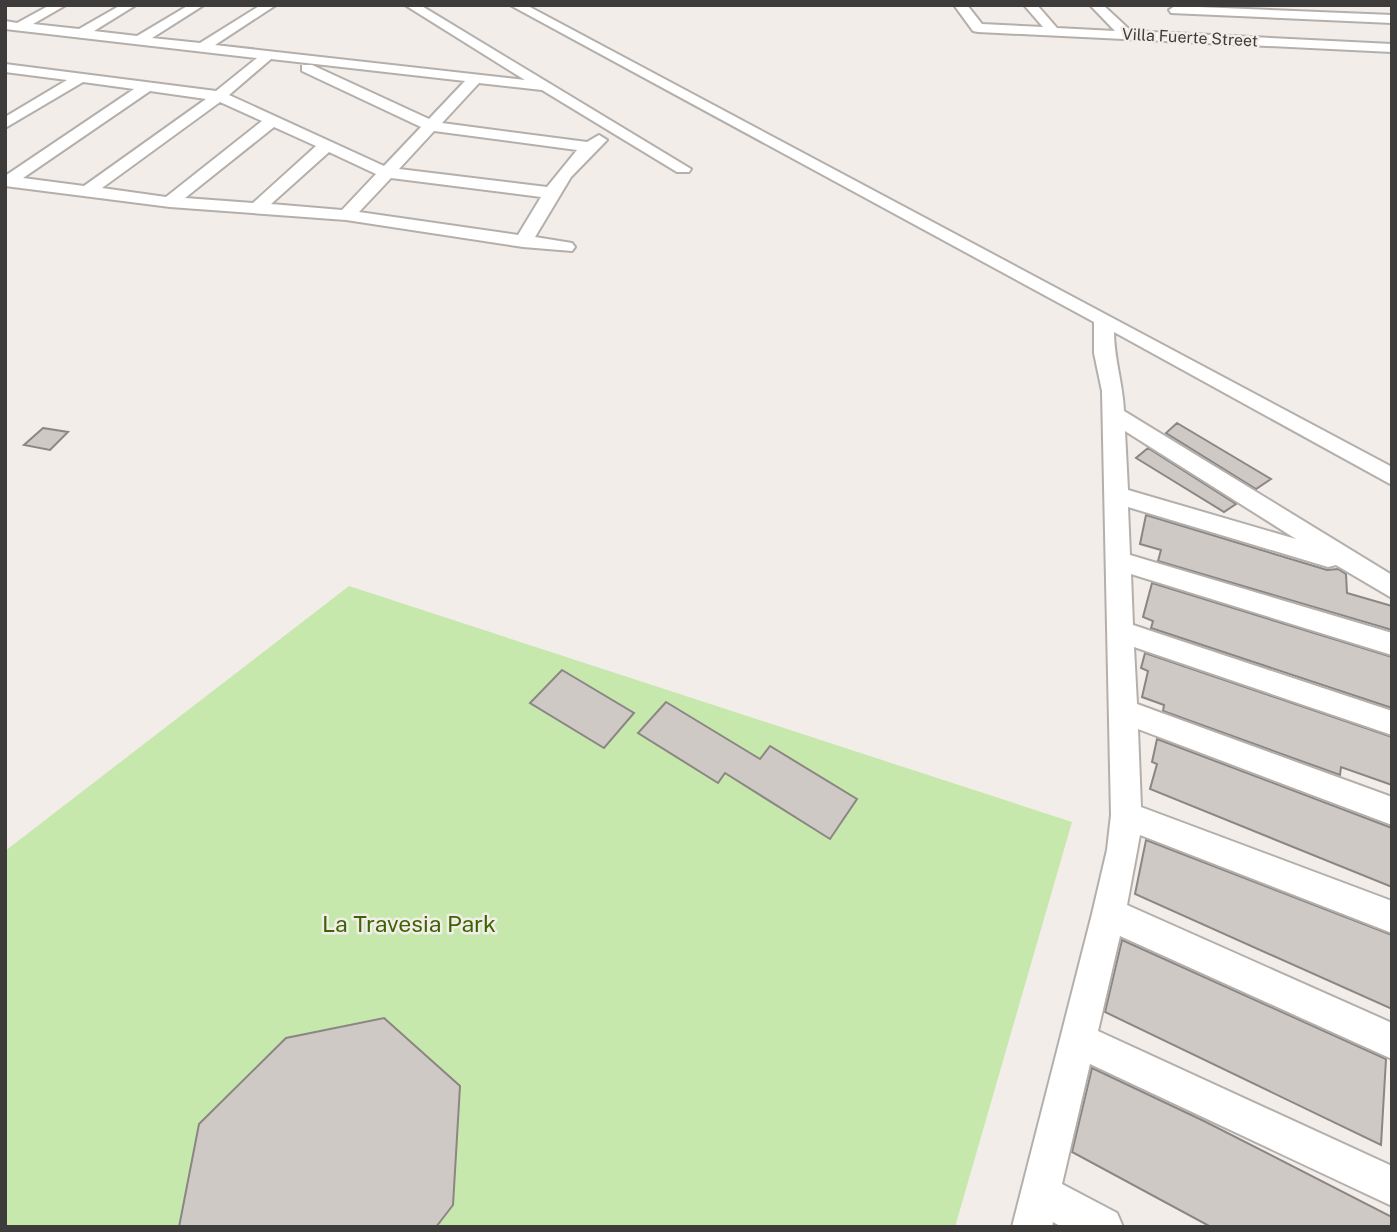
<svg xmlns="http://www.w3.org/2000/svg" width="1397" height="1232" viewBox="0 0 1397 1232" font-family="'Public Sans',sans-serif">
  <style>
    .green { fill: #c7e8ac }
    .building { fill: #cec9c5; stroke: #8b8683; stroke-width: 2 }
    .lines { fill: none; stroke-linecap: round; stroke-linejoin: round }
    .minor-casing { stroke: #b4afab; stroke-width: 4 }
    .minor { fill: #fff; fill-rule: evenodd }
    .labels { text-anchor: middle; stroke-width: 5; stroke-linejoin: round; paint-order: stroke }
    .far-street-label { font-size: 16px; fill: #3e3c3a; stroke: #f2ede9 }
    .near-park-label { font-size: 23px; fill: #3c6402; stroke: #f2ede9 }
  </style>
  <rect width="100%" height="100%" fill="#f2ede9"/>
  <path class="green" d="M349,586l723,236 -117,405h-950v-376z"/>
  <path class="building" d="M1177,423l94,56 -15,10 -90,-56z
    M43,428l25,4 -18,18 -26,-5z
    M1148,448l88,56 -12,8 -88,-54z
    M1146,515l181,55 11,-1 8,5 1,19 45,13v24l-234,-69 3,-11 -21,-6z
    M1152,583l240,74v51l-241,-80 2,-7 -10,-4z
    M1145,653l247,84v48l-51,-18 -1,8 -177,-64 1,-6 -22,-8 6,-26 -7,-3z
    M562,670l72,43 -30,35 -74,-45z
    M666,702l94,57 10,-13 87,53 -27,40 -105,-66 -7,10 -80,-50z
    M1157,739l235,89v59l-242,-98 7,-25 -5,-2z
    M1146,840l246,95v74l-257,-115z
    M1122,940l264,119 -5,86 -276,-133z
    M384,1018l76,68 -7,119 -17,22h-257l20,-103 87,-86z
    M1092,1068l112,53 188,96v10h-181l-139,-75z"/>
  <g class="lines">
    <g class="minor-casing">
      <path id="minor" d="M50,5h16l-33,19 46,5 42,-24h15l-42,26 43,5 52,-31h15l-52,33 48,5 61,-38h15l-61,40 310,35 -120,-75h15l271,164 -2,3h-12l-135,-82 -63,-7 -37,40 145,19 12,-7 8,5 -36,37 -36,60 37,6 3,4 -3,4 -49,-4 -177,-27 -176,-13 -165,-21v-10l129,-87 -51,-7 -78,46v-11l62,-37 -62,-8v-8l211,27 41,-33 -252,-29v-8l12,2zM271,59l194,22 -36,38 -117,-54h-10v6l119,56 -37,39 -155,-71zM150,91l56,8 -122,87 -61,-8zM220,102l42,19 -96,76 -64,-9zM274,127l42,19 -63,57 -68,-5zM434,131l143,19 -30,37 -148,-18zM329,152l47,22 -34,36 -71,-6zM391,178l150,19 -23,38 -159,-23z
        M510,5h16l866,462v18l-278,-153c0,27 9,52 10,79l268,164v23l-56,-33 -8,2 -200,-60 2,48 262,78v22l-261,-81 2,51 259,86v24l-258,-88 3,57 255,93v28l-254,-96 3,78 251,94v32l-252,-98 -13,70 265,118v36l-272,-123 -22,95 294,135v40l-302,-142 -28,120 55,29 6,14h-61l-9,-5 -1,5h-40l80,-313 15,-64 4,-35 -9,-424 -8,-38v-31zM1125,431l171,108 -168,-49z
        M954,5h13l15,19 61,3 -19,-22h13l20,23 58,3 -25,-26h13l28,26 261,13v8l-414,-20 -5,-1z
        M1175,6l217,9v8l-221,-10 -2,-3z"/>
    </g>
    <use href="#minor" class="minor"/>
  </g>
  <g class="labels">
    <g class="far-street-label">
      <text transform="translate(1190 37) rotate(3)" y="6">Villa Fuerte Street</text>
    </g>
    <g class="near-park-label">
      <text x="409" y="932">La Travesia Park</text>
    </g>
  </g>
  <rect width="1397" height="1232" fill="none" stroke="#3e3c3a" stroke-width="14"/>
</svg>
